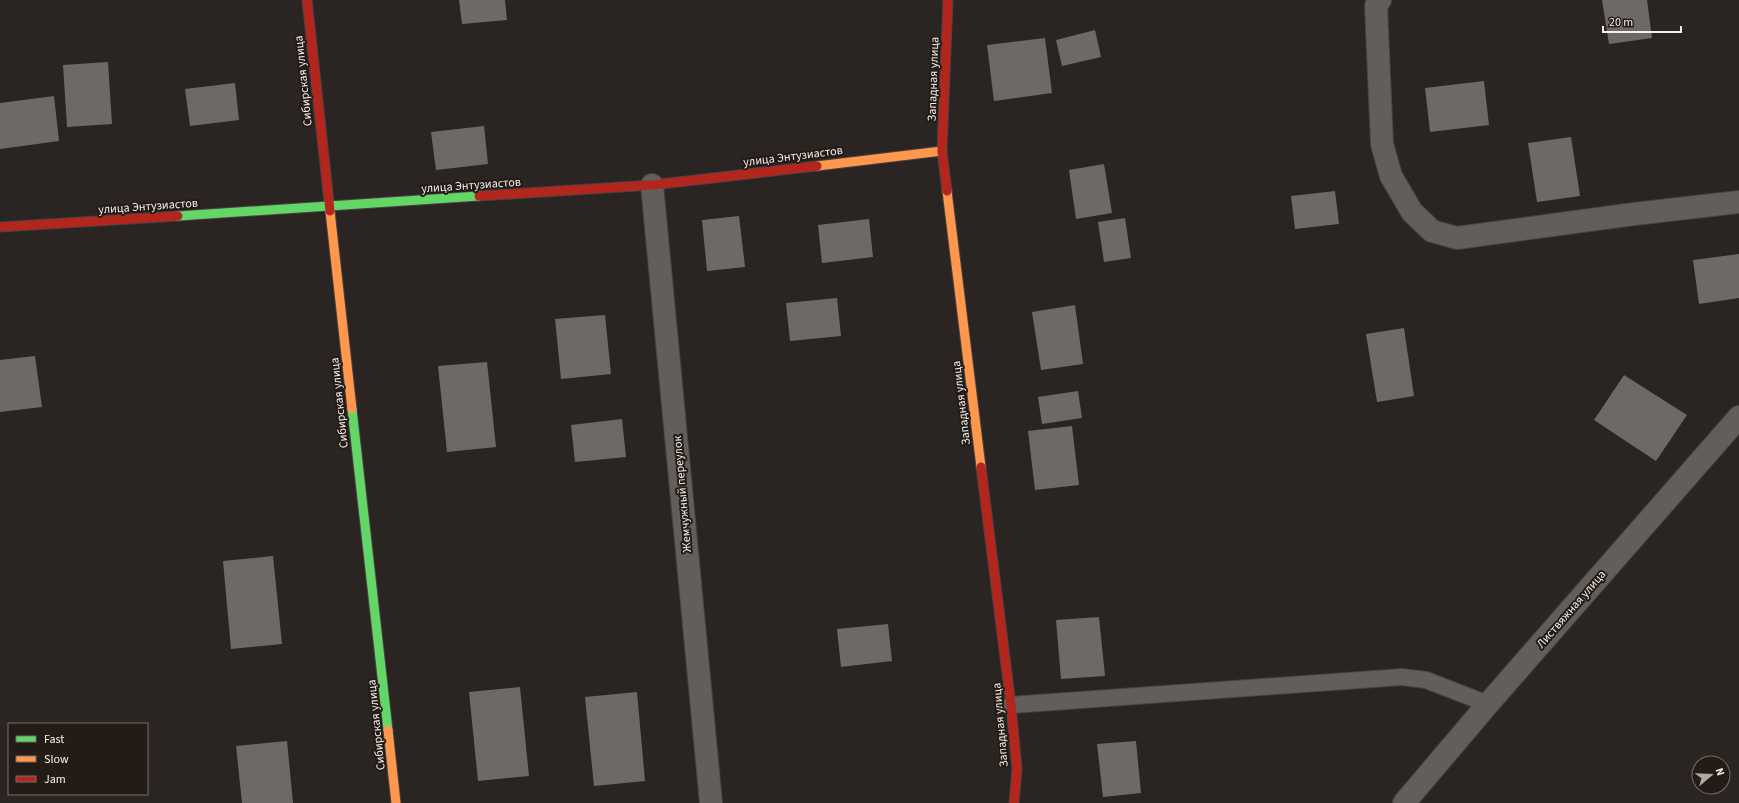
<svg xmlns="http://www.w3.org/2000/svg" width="1739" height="803" viewBox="0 0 1739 803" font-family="'Source Sans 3',sans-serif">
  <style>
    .building { fill: #6e6967 }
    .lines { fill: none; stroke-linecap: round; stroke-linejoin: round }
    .lane-casing { stroke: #484341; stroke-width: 18 }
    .street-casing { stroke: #484341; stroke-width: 24 }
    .fast-casing { stroke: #484341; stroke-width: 11 }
    .slow-casing { stroke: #484341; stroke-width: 11 }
    .jam-casing { stroke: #484341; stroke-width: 11 }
    .lane { stroke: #615e5c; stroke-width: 16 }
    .street { stroke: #615e5c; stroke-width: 22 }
    .fast { stroke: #63d668; stroke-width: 9 }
    .slow { stroke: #ff974d; stroke-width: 9 }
    .jam { stroke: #b3261e; stroke-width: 9 }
    .labels { text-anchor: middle; stroke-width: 4; stroke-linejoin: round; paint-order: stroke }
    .street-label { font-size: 12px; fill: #f6f0ec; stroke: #231b15 }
  </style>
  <rect width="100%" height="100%" fill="#2a2522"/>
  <path class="building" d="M459,0h46l2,20 -45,4z
    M1602,0h45l5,38 -43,6z
    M1095,30l6,27 -39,9 -6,-26z
    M1045,38l7,55 -58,8 -7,-56z
    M108,62l4,62 -45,3 -4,-62z
    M1484,81l5,44 -59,7 -5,-44z
    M235,83l4,37 -49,6 -5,-37z
    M54,96l5,45 -59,8v-46z
    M484,126l4,38 -52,6 -5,-38z
    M1571,137l9,59 -43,6 -9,-59z
    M1104,164l8,49 -36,6 -7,-49z
    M1335,191l4,33 -44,5 -4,-33z
    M739,216l6,51 -38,4 -5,-51z
    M1125,218l6,40 -27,4 -6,-40z
    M869,219l4,38 -51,6 -4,-38z
    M1739,254v44l-40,6 -6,-44z
    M837,298l4,38 -51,5 -4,-38z
    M1075,305l8,59 -42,6 -9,-58z
    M605,315l6,59 -50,5 -6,-60z
    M1404,328l10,68 -37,6 -11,-68z
    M35,356l7,51 -42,5v-52z
    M487,362l9,85 -49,5 -9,-86z
    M1624,375l63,40 -31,46 -62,-41z
    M1078,391l4,27 -40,6 -4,-27z
    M622,419l4,38 -51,5 -4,-37z
    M1072,426l7,59 -44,5 -7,-59z
    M273,556l9,88 -51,5 -8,-88z
    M1099,617l6,59 -44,3 -5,-59z
    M888,624l4,37 -51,6 -4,-38z
    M520,687l9,89 -51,5 -9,-89z
    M637,692l8,89 -51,5 -9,-89z
    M287,741l6,62h-51l-6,-57z
    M1136,741l5,52 -38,4 -6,-53z"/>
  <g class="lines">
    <g class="lane-casing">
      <path id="lane" d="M1011,705l391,-28 24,3 62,24"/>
    </g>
    <g class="street-casing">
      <path id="street" d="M1380,0l-4,6 6,138 9,32 21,36 20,19 25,7 177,-24 105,-12
        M652,185l59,618
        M1404,803l84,-99 251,-287"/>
    </g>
    <g class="fast-casing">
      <path id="fast" d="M178,216l301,-20
        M352,409l36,321"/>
    </g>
    <g class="slow-casing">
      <path id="slow" d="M817,166l125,-15
        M947,191l34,276
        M330,211l22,198
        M388,730l8,73"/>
    </g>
    <g class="jam-casing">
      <path id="jam" d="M307,0l23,211
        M947,191l-5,-40 6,-151
        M479,196l173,-11 165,-19
        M0,227l178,-11
        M981,467l30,238 6,64 -3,34"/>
    </g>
    <use href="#lane" class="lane"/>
    <use href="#street" class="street"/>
    <use href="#fast" class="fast"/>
    <use href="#slow" class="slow"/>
    <use href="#jam" class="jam"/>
  </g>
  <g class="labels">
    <g class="street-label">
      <text transform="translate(933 79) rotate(-88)" y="4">Западная улица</text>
      <text transform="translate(303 81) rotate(-96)" y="4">Сибирская улица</text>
      <text transform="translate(793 156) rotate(-7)" y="4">улица Энтузиастов</text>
      <text transform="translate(471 185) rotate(-4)" y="4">улица Энтузиастов</text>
      <text transform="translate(148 206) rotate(-4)" y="4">улица Энтузиастов</text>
      <text transform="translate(339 403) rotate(-96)" y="4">Сибирская улица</text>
      <text transform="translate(961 403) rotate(-97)" y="4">Западная улица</text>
      <text transform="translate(682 494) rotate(-95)" y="4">Жемчужный переулок</text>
      <text transform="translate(1571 609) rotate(-49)" y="4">Листвяжная улица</text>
      <text transform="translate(376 725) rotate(-96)" y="4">Сибирская улица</text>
      <text transform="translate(1000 725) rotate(-95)" y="4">Западная улица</text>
    </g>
  </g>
  <rect x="8" y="723" width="140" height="72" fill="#231b15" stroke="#77706b"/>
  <rect x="16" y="736" width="20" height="6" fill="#63d668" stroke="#77706b"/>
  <text x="44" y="743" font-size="12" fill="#f6f0ec">Fast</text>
  <rect x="16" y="756" width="20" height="6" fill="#ff974d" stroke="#77706b"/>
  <text x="44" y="763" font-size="12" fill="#f6f0ec">Slow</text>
  <rect x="16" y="776" width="20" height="6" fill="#b3261e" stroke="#77706b"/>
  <text x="44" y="783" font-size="12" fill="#f6f0ec">Jam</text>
  <g transform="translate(1711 775) rotate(71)"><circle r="19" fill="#231b15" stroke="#77706b"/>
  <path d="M0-3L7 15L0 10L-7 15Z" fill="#afa9a5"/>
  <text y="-6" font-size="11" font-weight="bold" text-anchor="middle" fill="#f6f0ec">N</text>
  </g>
  <path d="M1603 26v6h78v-6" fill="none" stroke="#f6f0ec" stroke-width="2"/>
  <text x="1609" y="26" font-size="12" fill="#f6f0ec" stroke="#231b15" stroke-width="3" paint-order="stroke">20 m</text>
</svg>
